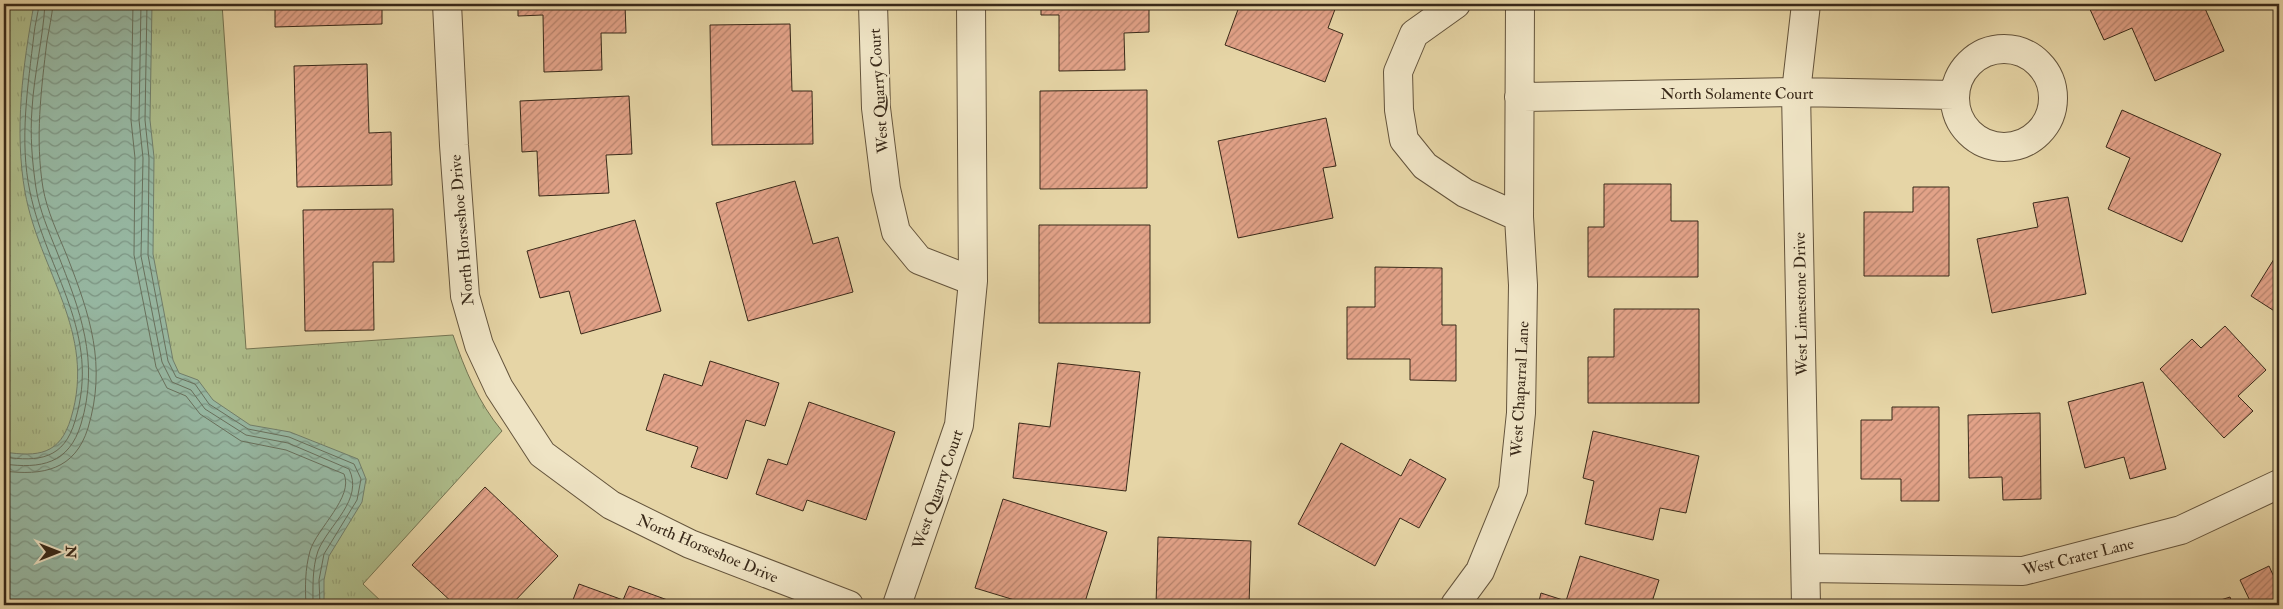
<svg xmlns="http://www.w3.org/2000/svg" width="2283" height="609" viewBox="0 0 2283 609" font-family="'IM FELL Double Pica',serif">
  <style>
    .grass { fill: url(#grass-tufts); stroke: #747452 }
    .water { fill: url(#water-waves); stroke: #717f6c }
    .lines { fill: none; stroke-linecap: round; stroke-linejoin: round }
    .shore { stroke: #68715e; stroke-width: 1 }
    .building { fill: url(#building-hatch); stroke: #392919 }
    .street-casing { stroke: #64543c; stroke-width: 30 }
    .street { stroke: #efe4c5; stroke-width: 28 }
    .labels { text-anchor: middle; stroke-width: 5; stroke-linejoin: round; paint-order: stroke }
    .street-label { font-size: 16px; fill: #392919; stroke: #efe4c5 }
  </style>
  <defs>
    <pattern id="grass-tufts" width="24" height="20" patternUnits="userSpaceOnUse" patternTransform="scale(1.25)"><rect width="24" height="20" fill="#aebe8c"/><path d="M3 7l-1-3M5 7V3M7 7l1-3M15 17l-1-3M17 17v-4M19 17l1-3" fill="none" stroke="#96a378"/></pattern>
    <pattern id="water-waves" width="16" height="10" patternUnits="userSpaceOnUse" patternTransform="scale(1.25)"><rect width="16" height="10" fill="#97b9a4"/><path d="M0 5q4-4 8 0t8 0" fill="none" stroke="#7c9685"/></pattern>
    <pattern id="building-hatch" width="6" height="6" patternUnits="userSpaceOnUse" patternTransform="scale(1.25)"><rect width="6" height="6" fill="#e2a288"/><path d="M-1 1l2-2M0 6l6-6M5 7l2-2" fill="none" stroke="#b8846e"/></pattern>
  </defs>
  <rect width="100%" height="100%" fill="#e6d5a6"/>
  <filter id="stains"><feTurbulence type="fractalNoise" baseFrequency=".004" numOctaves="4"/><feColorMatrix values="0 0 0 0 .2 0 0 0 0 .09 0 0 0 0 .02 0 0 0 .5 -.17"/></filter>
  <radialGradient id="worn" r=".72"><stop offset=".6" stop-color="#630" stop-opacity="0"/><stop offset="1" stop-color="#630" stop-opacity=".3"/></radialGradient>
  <path class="grass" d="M4,4h218l24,345 207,-14c12,35 25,67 49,96l-139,153 22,21h-381z"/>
  <path class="water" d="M34,4h118l-2,116 4,37 -1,97 20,106 6,13 19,7 15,20 37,25 40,7 68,27 8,20 -4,23 -33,54 -5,24v25h-320v-153c34,5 56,3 67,-34 26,-86 -32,-147 -46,-226 -11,-62 -2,-127 9,-188z"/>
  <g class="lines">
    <path class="shore" d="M133,4l-2,116 4,38 -1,97 22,112 11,21 19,8 14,18 41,27 45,9 58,24c10,23 -27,54 -34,77 -5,18 -5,36 -4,54
      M141,4l-2,116 4,38 -2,98 21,106 10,20 19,8 14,19 41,26 42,8 61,26c15,31 -20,55 -31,82 -6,17 -5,37 -5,54
      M147,4l-2,116 4,38 -1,97 20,106 8,16 19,7 14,20 39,25 41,8 65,27 7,15 -4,21 -33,54 -5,26 1,25
      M4,457c35,5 60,2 71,-36 27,-88 -28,-148 -45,-229 -11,-52 -2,-106 4,-158 1,-10 4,-20 5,-30
      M4,464c37,5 65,0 77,-40 19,-63 -1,-114 -24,-172 -8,-20 -18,-43 -21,-64 -4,-27 -6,-53 -4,-79 2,-35 11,-70 13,-105
      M4,471c39,5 71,-1 84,-43 19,-63 2,-113 -21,-172 -9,-22 -20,-45 -24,-68 -8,-49 -2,-98 4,-147 2,-12 5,-25 6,-37"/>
  </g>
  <path class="building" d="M275,4h107v20l-107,3z
    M518,4h107l1,29h-25l1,37 -58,2 -1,-57 -25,1z
    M1041,4h108v28l-25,1 1,37 -66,1v-56h-18z
    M1240,4h97l-9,24 15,6 -18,48 -100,-37z
    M2091,4h112l21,47 -69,30 -23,-53 -28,12 -16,-35z
    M790,24l2,67h20l1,53 -101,1 -2,-120z
    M367,64l2,69 22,-1 1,53 -95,2 -3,-121z
    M1147,90v98l-107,1v-98z
    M629,96l3,58 -26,1 3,38 -70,3 -2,-45 -15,1 -2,-51z
    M2122,110l99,44 -39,88 -74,-33 22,-51 -24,-11z
    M1326,118l10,48 -13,2 10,50 -95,20 -20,-97z
    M795,181l18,63 25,-7 15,55 -105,29 -32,-118z
    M1604,184h67v37h27v56h-110v-50h16z
    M1913,187h36v89h-85v-64h49z
    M2068,197l18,97 -94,19 -15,-74 61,-12 -5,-24z
    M393,209l1,53h-21l1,68 -69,1 -2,-121z
    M635,220l26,91 -80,23 -12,-43 -29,7 -13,-47z
    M1039,225h111v98h-111z
    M2279,251v63l-28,-18z
    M1375,267l67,1v57h14v56l-46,-1v-21h-63v-52h28z
    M1614,309h85v94h-111v-46h26z
    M2225,326l41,44 -28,26 15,15 -29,27 -64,-69 32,-30 9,9z
    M710,361l69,22 -14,43 -19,-6 -19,59 -36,-12 7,-20 -52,-17 18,-56 38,12z
    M1058,363l82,9 -14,119 -113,-13 6,-55 31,4z
    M2143,382l23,87 -36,10 -6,-22 -39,11 -17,-66z
    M809,402l86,30 -29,88 -59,-20 -4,11 -47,-17 12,-35 19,6z
    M1892,407h47v94h-38v-22h-40v-59h31z
    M2040,413l1,86 -38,1 -1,-23 -33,1 -1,-63z
    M1593,431l106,25 -13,57 -26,-5 -7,32 -68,-16 9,-43 -11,-3z
    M1341,443l60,33 9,-17 36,20 -27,49 -19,-10 -25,48 -77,-42z
    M485,487l73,69 -47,49h-56l-43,-40z
    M1003,499l104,33 -23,73h-53l-56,-17z
    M1158,537l93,4 -2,64h-93z
    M1580,556l79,24 -8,25h-113l3,-12 25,8z
    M2269,566l10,22v17h-27l-12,-25z
    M579,584l44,16 6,-14 44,16 -1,3h-101z
    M2230,597l3,8h-28z"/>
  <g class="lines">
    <g class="street-casing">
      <path id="street" d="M447,4l7,141 11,151 14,49 20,43 43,66 69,51 79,39 159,61
        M873,4l3,104 10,81 10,43 23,28 54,21
        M1456,4l-42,30 -16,38 1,38 5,30 21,26 40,27 54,24
        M1806,4l-10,88 10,513
        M1955 98a49 49 0 1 1 98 0a49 49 0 1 1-98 0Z
        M1519,97l277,-5 158,3
        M1806,568l217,3 158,-41 98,-46
        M897,605l62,-180 14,-144 -2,-277
        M1455,605l25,-34 33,-81 8,-77 2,-128 -4,-68 1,-213"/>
    </g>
    <use href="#street" class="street"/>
  </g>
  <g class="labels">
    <g class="street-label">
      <text transform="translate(878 91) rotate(-94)" y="6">West Quarry Court</text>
      <text x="1737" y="99">North Solamente Court</text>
      <text transform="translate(461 230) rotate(-95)" y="6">North Horseshoe Drive</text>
      <text transform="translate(1800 304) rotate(-91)" y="6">West Limestone Drive</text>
      <text transform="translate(1519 389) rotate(-87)" y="6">West Chaparral Lane</text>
      <text transform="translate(937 489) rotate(-71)" y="6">West Quarry Court</text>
      <text transform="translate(708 548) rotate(23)" y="6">North Horseshoe Drive</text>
      <text transform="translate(2078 556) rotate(-14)" y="6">West Crater Lane</text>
    </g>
  </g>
  <rect width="2283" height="609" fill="none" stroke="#e6d5a6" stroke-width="20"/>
  <rect x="5" y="5" width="2273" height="599" fill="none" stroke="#392919" stroke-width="2.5"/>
  <rect x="10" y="10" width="2263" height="589" fill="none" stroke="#392919"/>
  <g transform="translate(58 552) rotate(90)" stroke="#efe4c5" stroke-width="4" paint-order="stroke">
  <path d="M0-4L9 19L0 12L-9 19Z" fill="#392919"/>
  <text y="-8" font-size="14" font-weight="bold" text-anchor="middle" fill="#392919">N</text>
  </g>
  <rect width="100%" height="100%" filter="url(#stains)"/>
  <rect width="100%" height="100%" fill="url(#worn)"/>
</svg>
